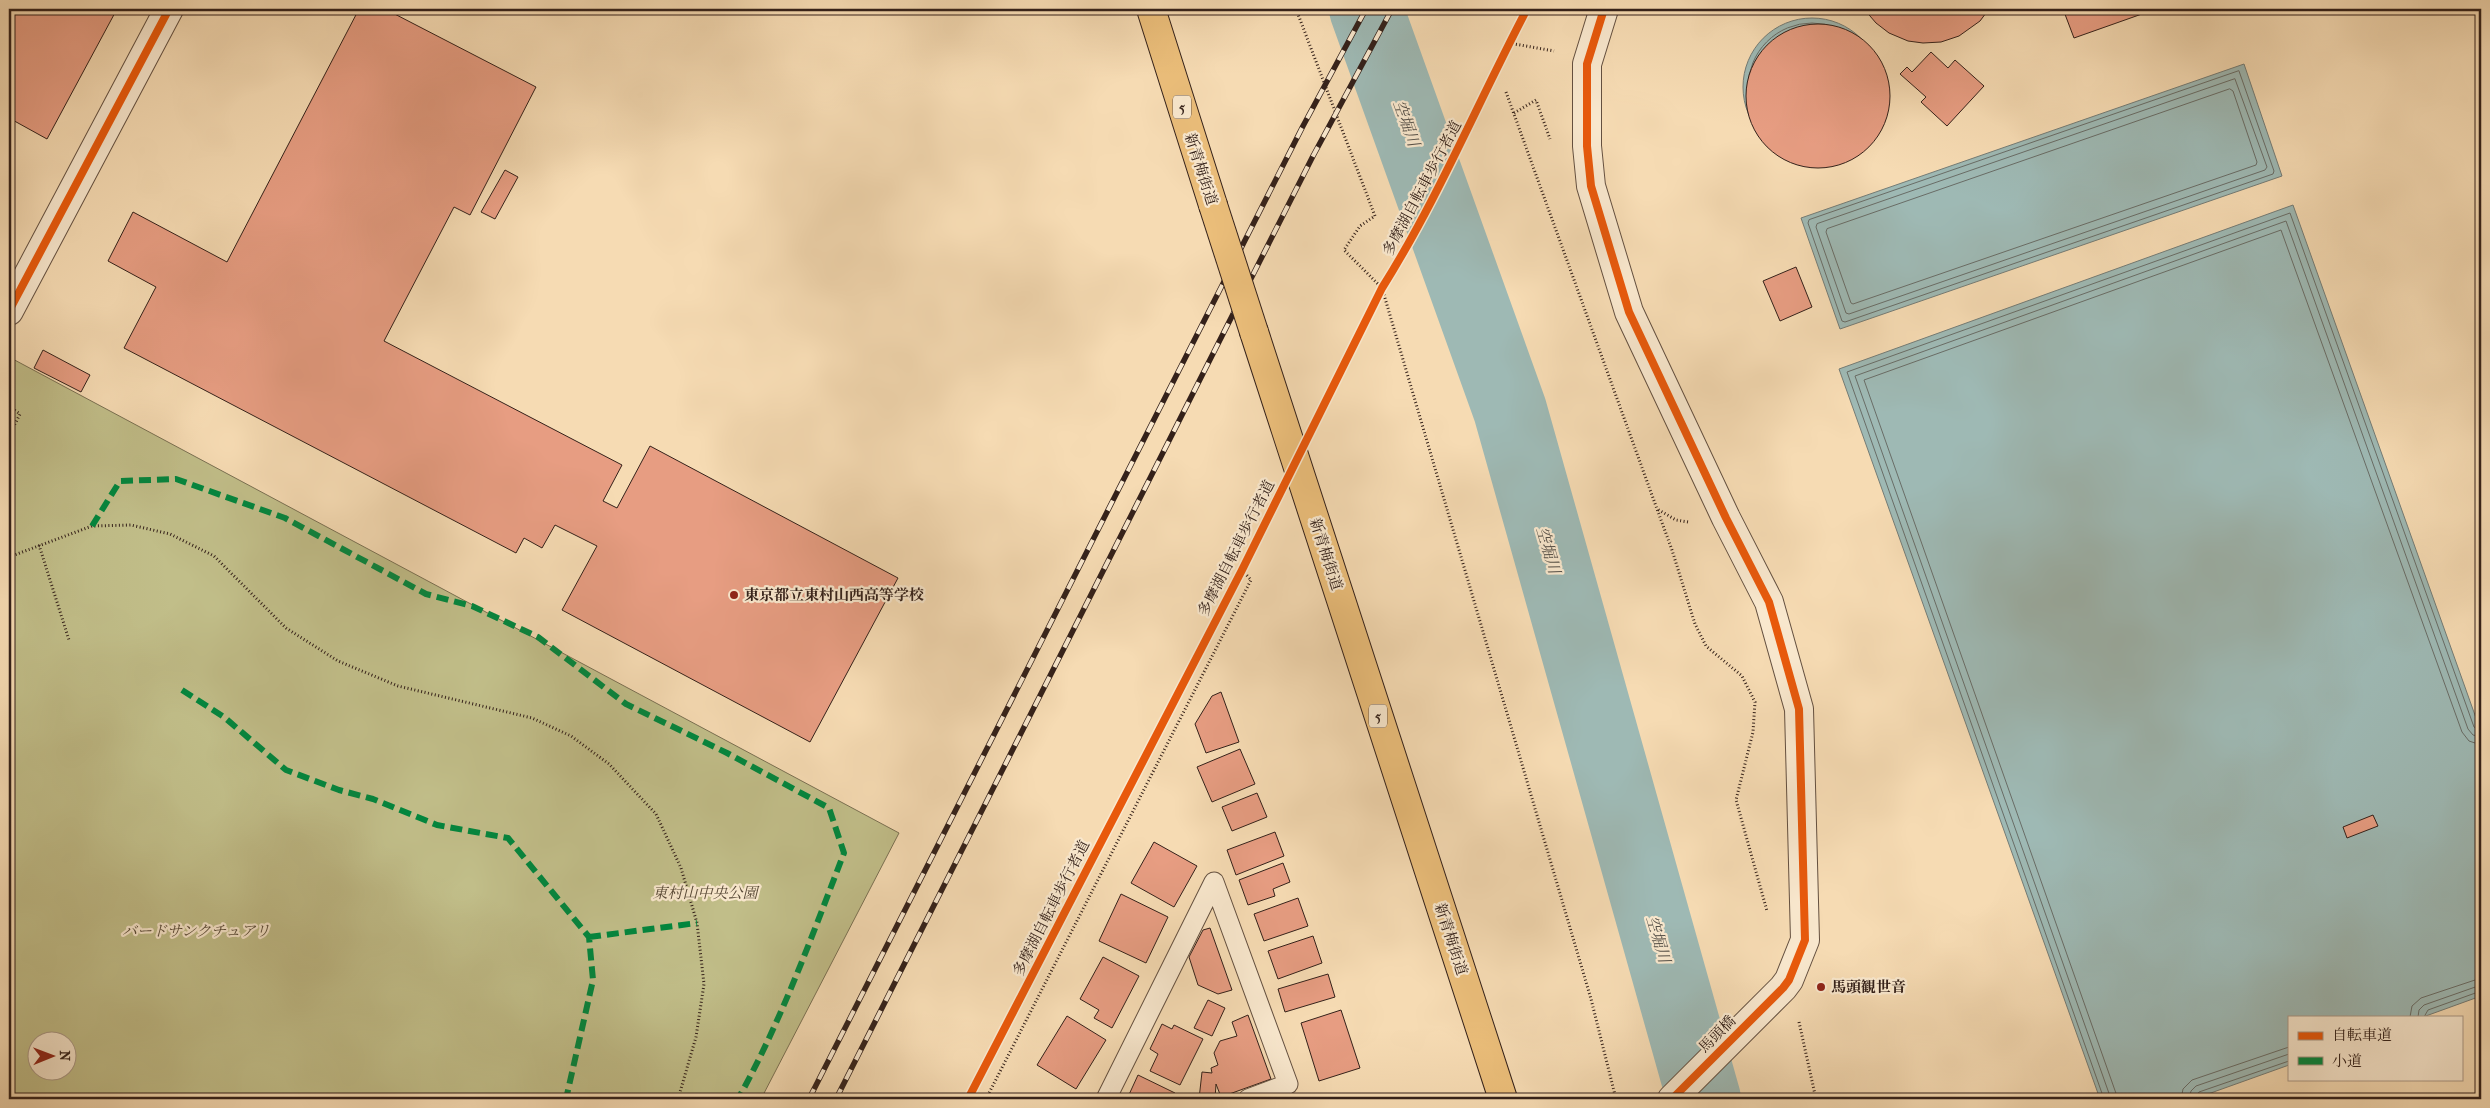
<svg xmlns="http://www.w3.org/2000/svg" width="2490" height="1108" viewBox="0 0 2490 1108" font-family="'IM FELL French Canon','Noto Serif JP',serif">
  <style>
    .green { fill: #c1be89; stroke: #7a7052; fill-rule: evenodd }
    .water { fill: #9eb9b4; stroke: #747c76 }
    .lines { fill: none; stroke-linecap: round; stroke-linejoin: round }
    .shore { stroke: #696d67; stroke-width: 1 }
    .river { stroke: #9eb9b4; stroke-width: 74 }
    .building { fill: #e79d82; stroke: #34211a }
    .service-casing { stroke: #645040; stroke-width: 21 }
    .minor-casing { stroke: #645040; stroke-width: 30 }
    .tertiary-casing { stroke: #645040; stroke-width: 30 }
    .primary-casing { stroke: #34211a; stroke-width: 30 }
    .path { stroke: #34211a; stroke-width: 3; stroke-dasharray: 1 2.5; stroke-linecap: butt }
    .service { stroke: #f9e8ce; stroke-width: 19 }
    .minor { stroke: #f9e8ce; stroke-width: 28 }
    .tertiary { stroke: #f9e8ce; stroke-width: 28 }
    .primary { stroke: #ebbe7a; stroke-width: 28 }
    .rail-casing { stroke: #34211a; stroke-width: 5.5 }
    .rail { stroke: #f9e8ce; stroke-width: 4; stroke-dasharray: 11; stroke-linecap: butt }
    .primary-bridge-casing { stroke: #34211a; stroke-width: 30; stroke-linecap: butt }
    .primary-bridge { stroke: #ebbe7a; stroke-width: 28 }
    .quiet { stroke: #00873e; stroke-width: 6; stroke-dasharray: 12 6; stroke-linecap: butt }
    .cycleway-casing { stroke: #f9e8ce; stroke-width: 11 }
    .cycleway { stroke: #e8590c; stroke-width: 8 }
    .poi-dot { fill: #8f2418; stroke: #f9e8ce; stroke-width: 2 }
    .labels { text-anchor: middle; stroke-width: 4.5; stroke-linejoin: round; paint-order: stroke }
    .shield { fill: #f9e8ce; stroke: #6f5d50; stroke-width: 1 }
    .shield-label { font-size: 14px; font-weight: bold; fill: #34211a }
    .street-label { font-size: 15px; fill: #34211a; stroke: #f9e8ce }
    .poi-label { font-size: 15px; font-weight: bold; fill: #34211a; stroke: #f9e8ce; text-anchor: start }
    .park-label { font-size: 15px; font-style: italic; fill: #574836; stroke: #f9e8ce }
    .water-label { font-size: 16px; font-style: italic; fill: #544f48; stroke: #f9e8ce }
  </style>
  <rect width="100%" height="100%" fill="#f6dbb3"/>
  <filter id="stains"><feTurbulence type="fractalNoise" baseFrequency=".004" numOctaves="4"/><feColorMatrix values="0 0 0 0 .2 0 0 0 0 .09 0 0 0 0 .02 0 0 0 .5 -.17"/></filter>
  <radialGradient id="worn" r=".72"><stop offset=".6" stop-color="#630" stop-opacity="0"/><stop offset="1" stop-color="#630" stop-opacity=".3"/></radialGradient>
  <path class="green" d="M9,357l890,476 -138,266h-752zM38,1040h30v30h-30z"/>
  <path class="water" d="M1743 87a69 69 0 1 1 138 0a69 69 0 1 1-138 0Z
    M2244,64l38,112 -442,153 -39,-111z
    M2293,205l188,527v264l-58,21h-134v48l-95,34h-94l-261,-730z"/>
  <g class="lines">
    <path class="shore" d="M1748 87a64 64 0 1 1 128 0a64 64 0 1 1-128 0Z
      M1754 87a58 58 0 1 1 116 0a58 58 0 1 1-116 0Z
      M1762 87a50 50 0 1 1 100 0a50 50 0 1 1-100 0Z
      M2239,71l35,100 -1,3 -428,148 -3,-1 -34,-98 1,-3z
      M2235,79l32,88 -2,3 -416,144 -3,-1 -30,-86 1,-3z
      M2230,89l3,2 24,71 -1,3 -403,139 -2,-1 -25,-71 1,-3z
      M2410,1017l2,-11 9,-8 60,-20
      M2418,1017l1,-7 5,-5 57,-20
      M2424,1017l4,-7 53,-19
      M2104,1099l-257,-727 443,-159 184,514 7,4
      M2111,1099l-256,-723 431,-155 182,508 5,6 8,2
      M2118,1099l-254,-719 417,-150 181,502 7,9 12,4
      M2181,1099l2,-10 9,-9 97,-33
      M2189,1099l2,-8 5,-5 93,-32
      M2195,1099l4,-7 90,-31"/>
    <path class="river" d="M1366,9l144,401 194,689"/>
  </g>
  <path class="building" d="M9,9h108l-70,130 -38,-21z
    M359,9h26l151,78 -66,128 -16,-8 -70,134 238,124 -19,36 14,7 33,-62 248,132 -88,164 -248,-132 35,-64 -42,-21 -13,23 -18,-10 -8,15 -392,-205 32,-61 -48,-26 25,-49 94,50z
    M1864,9h125l-9,12 -21,15 -18,6 -18,1 -15,-2 -19,-8 -13,-10z
    M2063,9h93l-82,29z
    M1746 96a72 72 0 1 1 144 0a72 72 0 1 1-144 0Z
    M1931,52l17,16 7,-8 29,26 -37,40 -26,-24 5,-5 -26,-23 7,-7 5,5z
    M505,170l13,7 -23,42 -14,-7z
    M1796,267l16,40 -32,14 -17,-40z
    M43,350l47,25 -9,17 -47,-24z
    M1221,692l18,50 -33,11 -11,-29 17,-28z
    M1240,749l15,35 -43,18 -15,-35z
    M1257,793l10,24 -35,14 -10,-24z
    M2373,815l5,11 -31,12 -4,-11z
    M1275,832l9,24 -48,19 -9,-25z
    M1154,842l43,24 -23,41 -43,-24z
    M1283,863l7,19 -17,7 2,7 -27,9 -9,-25z
    M1121,894l47,23 -22,46 -47,-22z
    M1298,898l10,28 -44,15 -10,-27z
    M1210,928l22,62 -14,4 -20,-9 -9,-28 14,-27z
    M1313,936l9,27 -44,16 -10,-28z
    M1103,957l36,19 -27,52 -18,-10 5,-8 -19,-11z
    M1328,974l7,23 -50,15 -7,-23z
    M1208,1000l17,8 -13,28 -18,-8z
    M1341,1010l19,58 -41,13 -18,-58z
    M1248,1015l23,64 -50,18 -5,-13 -1,15h-16l3,-27 10,1 -1,-5 7,-3 -4,-12 6,-12 17,-5 -5,-14z
    M1067,1016l39,24 -30,49 -39,-24z
    M1162,1024l10,5 2,-4 29,14 -23,46 -30,-14 8,-17 -8,-5z
    M1138,1075l37,18 -3,6h-45z"/>
  <g class="lines">
    <g class="service-casing">
      <path id="service" d="M1106,1099l108,-217 74,202 -40,15"/>
    </g>
    <g class="minor-casing">
      <path id="minor" d="M1604,9l-17,55v82l4,40 38,126 97,206 43,84 30,107 6,231 -16,40 -6,8 -111,111"/>
    </g>
    <g class="tertiary-casing">
      <path id="tertiary" d="M9,311l160,-302"/>
    </g>
    <g class="primary-casing">
      <path id="primary" d="M1151,9l62,196
        M1254,332l249,767"/>
    </g>
    <path class="path" d="M1296,9l79,207 -15,10 -16,24 38,38 209,711 25,100
      M1477,9l2,6
      M1509,43l45,8
      M1506,92l151,417
      M1514,113l22,-13 14,39
      M9,406l11,8 -11,22
      M1688,522l-12,-2 -19,-11 15,41 23,74 11,22 36,30 13,26 -2,30 -17,68 31,111
      M39,545l30,95
      M9,557l83,-31 39,-1 39,9 44,22 72,72 52,33 60,25 134,32 39,18 38,28 47,50 25,54 16,55 7,61 -8,53 -18,62
      M1799,1022l17,77
      M986,1099l265,-519 -9,-10"/>
    <use href="#service" class="service"/>
    <use href="#minor" class="minor"/>
    <use href="#tertiary" class="tertiary"/>
    <use href="#primary" class="primary"/>
    <g class="rail-casing">
      <path id="rail" d="M809,1099l494,-973 63,-117
        M836,1099l477,-943 79,-147"/>
    </g>
    <use href="#rail" class="rail"/>
    <g class="primary-bridge-casing">
      <path id="primary-bridge" d="M1213,205l41,127"/>
    </g>
    <use href="#primary-bridge" class="primary-bridge"/>
    <path class="quiet" d="M92,526l28,-45 56,-2 109,39 141,76 46,12 66,31 88,67 101,49 102,55 15,45c-32,83 -63,169 -106,246
      M182,690l42,27 62,53 53,20 34,9 64,26 71,13 81,99 4,43 -27,119
      M589,937l108,-14"/>
    <g class="cycleway-casing">
      <path id="cycleway" d="M1604,9l-17,55v82l4,40 38,126 97,206 43,84 30,107 6,231 -16,40 -6,8 -111,111
        M9,311l160,-302
        M968,1099l274,-529 140,-282c56,-89 96,-186 145,-279"/>
    </g>
    <use href="#cycleway" class="cycleway"/>
  </g>
  <g class="poi-dot">
    <circle cx="734" cy="595" r="5"/>
    <circle cx="1821" cy="987" r="5"/>
  </g>
  <g class="labels">
    <g class="shield">
      <rect x="1173" y="95.5" width="18" height="23" rx="4"/>
      <rect x="1369" y="704.5" width="18" height="23" rx="4"/>
    </g>
    <g class="shield-label">
      <text x="1182" y="112">5</text>
      <text x="1378" y="721">5</text>
    </g>
    <g class="street-label">
      <text transform="translate(1201 169) rotate(72)" y="5">新青梅街道</text>
      <text transform="translate(1422 188) rotate(-62)" y="5">多摩湖自転車歩行者道</text>
      <text transform="translate(1236 548) rotate(-63)" y="5">多摩湖自転車歩行者道</text>
      <text transform="translate(1326 554) rotate(72)" y="5">新青梅街道</text>
      <text transform="translate(1051 908) rotate(-63)" y="5">多摩湖自転車歩行者道</text>
      <text transform="translate(1451 939) rotate(72)" y="5">新青梅街道</text>
      <text transform="translate(1717 1034) rotate(-45)" y="5">馬頭橋</text>
    </g>
    <g class="poi-label">
      <text x="744" y="600">東京都立東村山西高等学校</text>
      <text x="1831" y="992">馬頭観世音</text>
    </g>
    <g class="park-label">
      <text x="705" y="898">東村山中央公園</text>
      <text x="196" y="936">バードサンクチュアリ</text>
    </g>
    <g class="water-label">
      <text transform="translate(1407 123) rotate(70)" y="6">空堀川</text>
      <text transform="translate(1549 550) rotate(74)" y="6">空堀川</text>
      <text transform="translate(1659 939) rotate(74)" y="6">空堀川</text>
    </g>
  </g>
  <rect width="2490" height="1108" fill="none" stroke="#f6dbb3" stroke-width="30"/>
  <rect x="10" y="10" width="2470" height="1088" fill="none" stroke="#34211a" stroke-width="2.5"/>
  <rect x="15" y="15" width="2460" height="1078" fill="none" stroke="#34211a"/>
  <rect x="2288" y="1016" width="175" height="65" fill="#f9e8ce" stroke="#aa9886"/>
  <rect x="2298" y="1032" width="25" height="8" fill="#e8590c" stroke="#aa9886"/>
  <text x="2332" y="1040" font-size="15" fill="#34211a">自転車道</text>
  <rect x="2298" y="1057" width="25" height="8" fill="#00873e" stroke="#aa9886"/>
  <text x="2332" y="1066" font-size="15" fill="#34211a">小道</text>
  <g transform="translate(52 1056) rotate(89)"><circle r="24" fill="#f9e8ce" stroke="#aa9886"/>
  <path d="M0-4L9 19L0 12L-9 19Z" fill="#8f2418"/>
  <text y="-8" font-size="14" font-weight="bold" text-anchor="middle" fill="#34211a">N</text>
  </g>
  <rect width="100%" height="100%" filter="url(#stains)"/>
  <rect width="100%" height="100%" fill="url(#worn)"/>
</svg>
